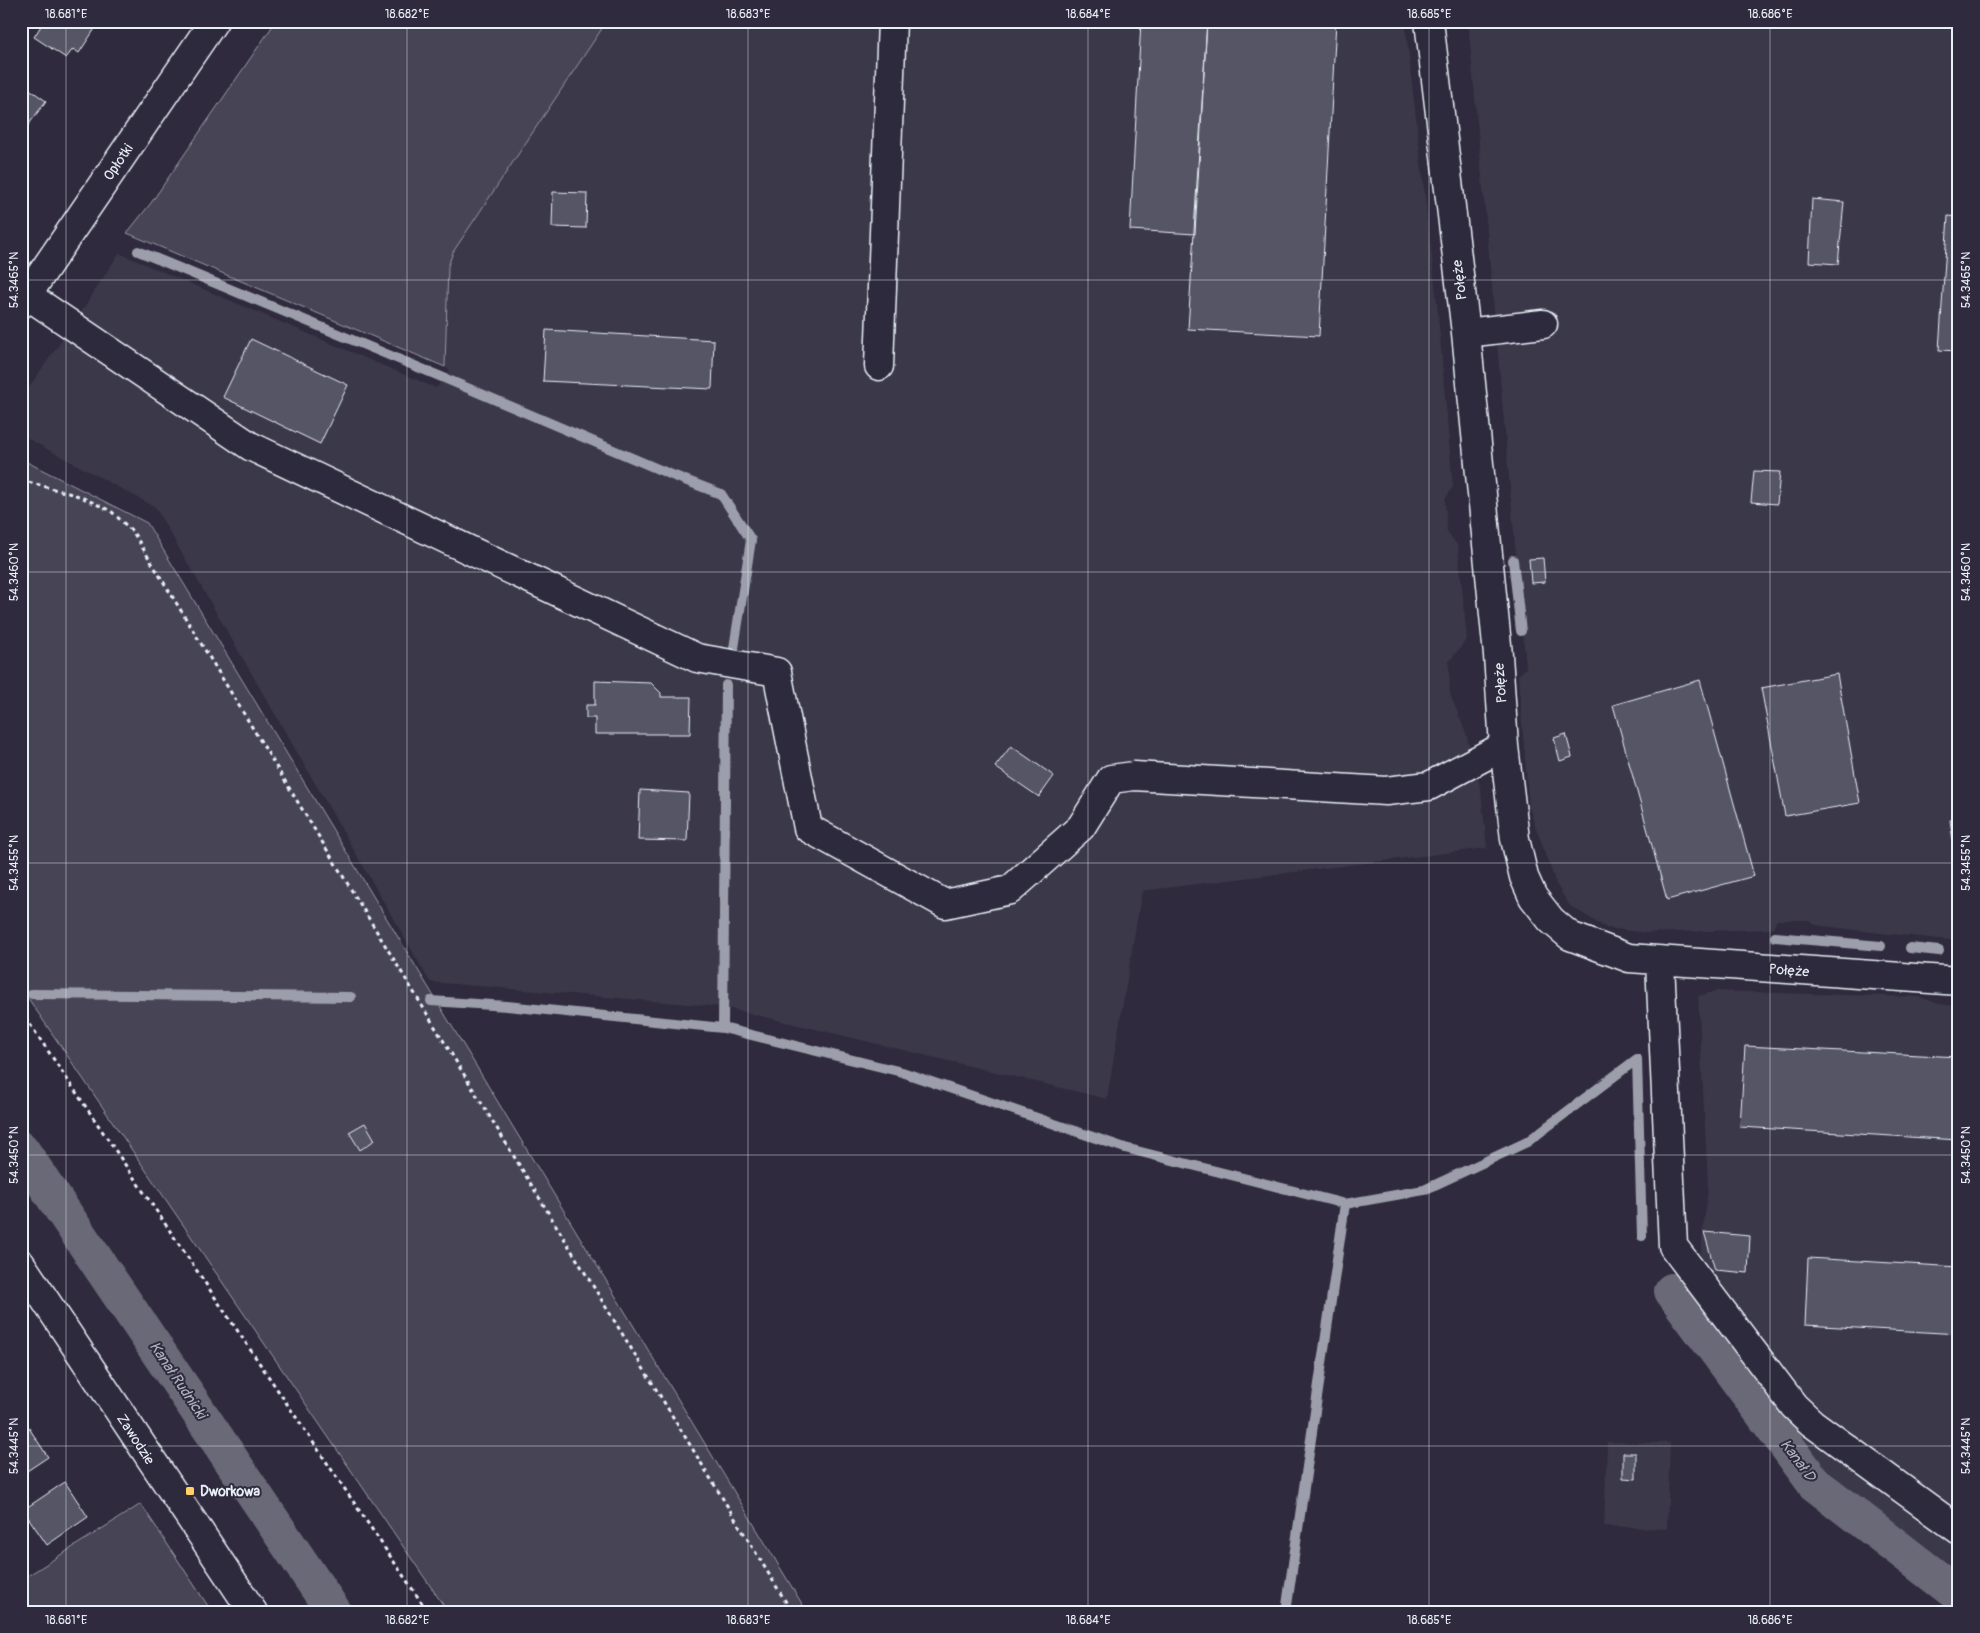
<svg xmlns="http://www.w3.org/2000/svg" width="1980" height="1633" viewBox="0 0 1980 1633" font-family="Pangolin,sans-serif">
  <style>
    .built { fill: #3b3749 }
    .green { fill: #464455; stroke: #979aa6 }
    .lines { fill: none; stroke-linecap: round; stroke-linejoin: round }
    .stream { stroke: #9c9fab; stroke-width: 10 }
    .canal { stroke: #696978; stroke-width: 36 }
    .building { fill: #575565; stroke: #e8f1f8 }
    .minor-casing { stroke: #e8f1f8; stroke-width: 31 }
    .path { stroke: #e8f1f8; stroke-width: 3; stroke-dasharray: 4 4; stroke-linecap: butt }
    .minor { stroke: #2f2a3d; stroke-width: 28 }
    .ticks { fill: none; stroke: #e8f1f8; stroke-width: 1; stroke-opacity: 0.45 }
    .poi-dot { fill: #ffd166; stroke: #2f2a3d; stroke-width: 2 }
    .labels { text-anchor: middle; stroke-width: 4; stroke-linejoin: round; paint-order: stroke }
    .street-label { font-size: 14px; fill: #e8f1f8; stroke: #2f2a3d }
    .poi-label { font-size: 14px; font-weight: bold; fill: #e8f1f8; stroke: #2f2a3d; text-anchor: start }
    .water-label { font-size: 15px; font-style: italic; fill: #afb4be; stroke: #2f2a3d }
    .neatline { fill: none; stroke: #e8f1f8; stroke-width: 2 }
    .ticks-label { font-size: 12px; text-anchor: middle; fill: #e8f1f8 }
  </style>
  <rect width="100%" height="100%" fill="#2f2a3d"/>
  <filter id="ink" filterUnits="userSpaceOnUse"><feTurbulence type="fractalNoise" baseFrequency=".02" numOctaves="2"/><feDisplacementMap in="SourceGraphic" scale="10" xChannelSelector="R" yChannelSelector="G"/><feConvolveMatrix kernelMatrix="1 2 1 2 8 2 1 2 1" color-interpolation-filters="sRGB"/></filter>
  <g filter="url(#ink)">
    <path class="built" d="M607,21h798l32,281 16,185 -8,13 2,31 11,15 9,93 -18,23 1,32 16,39 15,57 6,58 -345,43 -35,208 -384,-92 -293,-25 -275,-475 -134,-72v-37l51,-72 47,-73 317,135 14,-18 -5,-3 3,-101 5,-14z
      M1468,21h491v920l-80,-8 -64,-8 -6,-5h-32l-5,9 -125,4 -41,-5 -36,-22 -14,-22 -27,-76 -11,-133 8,-7z
      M1716,991l204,6 19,7 20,2v565l-94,-68 -70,-62 -89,-112 -33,-51 27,-21 8,-70 -10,-191z
      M1607,1442l63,1 -3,86 -63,-3z"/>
    <path class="green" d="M276,21h331l-154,231 -5,14 -3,101 -318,-134 24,-30z
      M21,459l126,64 660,1089h-359l-427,-624z
      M141,1504l71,108h-191v-32z"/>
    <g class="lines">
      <path class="stream" d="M138,251l306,127 228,97 49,19 30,46 -17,108
        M1513,560l8,71
        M1775,937l106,9
        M1910,948l29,3
        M32,994l319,3
        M431,1001l76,5 216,22 179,44 223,76 220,56 79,-14 103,-48 110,-83 5,177
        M723,1028l3,-343
        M1286,1612l59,-408"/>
      <path class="canal" d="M21,1149l313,463
        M1672,1291l143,193 144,111"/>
    </g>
    <path class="building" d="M44,21h56l-21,32 -6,-4 -7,9 -32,-21z
      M1141,21h66l-12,213 -65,-4z
      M1207,21h129l-17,315 -131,-7z
      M21,83l25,18 -25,34z
      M553,192l34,1 -1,35 -34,-1z
      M1812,199l32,3 -6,62 -29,-2z
      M1948,216l11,1v134l-20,-1z
      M546,330l168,10 -2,49 -169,-8z
      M251,339l97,46 -28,59 -97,-47z
      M1754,471l26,1 -3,32 -26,-2z
      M1543,558l2,24 -14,1 -2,-24z
      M1837,674l23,129 -75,13 -24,-128z
      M1700,680l54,196 -87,24 -54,-195z
      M595,681l56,2 10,10v4h30l-1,37h-95v-16h-9v-13h9z
      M1956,725h3v46h-3z
      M1566,734l6,23 -12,4 -6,-23z
      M1011,746l43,30 -15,21 -44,-30z
      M640,790l49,3 -2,48 -49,-1z
      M1959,818v43h-3l-6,-41z
      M1745,1046l214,11v83l-219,-13z
      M365,1123l10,17 -15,10 -11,-18z
      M1704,1232l46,4 -2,37 -33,-3z
      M1808,1258l151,9v67l-154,-9z
      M25,1422l23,35 -27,18v-50z
      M1623,1453h13v26l-13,-1z
      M65,1482l23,35 -41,28 -24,-35z"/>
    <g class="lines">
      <g class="minor-casing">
        <path id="minor" d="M1429,21l37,312 32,322 6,91 11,93 9,38 9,20 18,23 19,16 59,22 330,23
          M27,295l223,151 447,212 80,14 31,156 137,76 65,-14 71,-63 30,-48 23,-3 252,15 43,-5 75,-40
          M21,304l193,-283
          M1466,333l77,-9
          M879,366l13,-345
          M1660,962l13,284 121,160 18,17 147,107
          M21,1264l232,348"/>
      </g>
      <path class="path" d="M21,480l58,16 32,15 22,21 659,1080
        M21,1011l407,601"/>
      <use href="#minor" class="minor"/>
    </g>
  </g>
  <path class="ticks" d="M66,21v1591M407,21v1591M748,21v1591M1088,21v1591M1429,21v1591M1770,21v1591M21,280h1938M21,572h1938M21,863h1938M21,1155h1938M21,1446h1938"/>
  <rect class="poi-dot" x="185" y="1486" width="10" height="10" rx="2.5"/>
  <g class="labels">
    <g class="street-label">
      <text transform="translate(118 162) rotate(-56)" y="5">Opłotki</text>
      <text transform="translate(1459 280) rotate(-97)" y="5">Połęże</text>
      <text transform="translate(1500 683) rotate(-94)" y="5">Połęże</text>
      <text transform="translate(1789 970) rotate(4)" y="5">Połęże</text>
      <text transform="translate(136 1439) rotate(57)" y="5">Zawodzie</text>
    </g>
    <g class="poi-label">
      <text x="200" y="1496">Dworkowa</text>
    </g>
    <g class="water-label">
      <text transform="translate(178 1380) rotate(56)" y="5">Kanał Rudnicki</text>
      <text transform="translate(1798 1460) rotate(53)" y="5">Kanał D</text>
    </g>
  </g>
  <rect width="1980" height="1633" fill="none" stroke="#2f2a3d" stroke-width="55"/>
  <rect x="28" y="28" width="1924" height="1578" class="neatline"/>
  <g class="ticks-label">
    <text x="66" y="18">18.681°E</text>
    <text x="407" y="18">18.682°E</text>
    <text x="748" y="18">18.683°E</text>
    <text x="1088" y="18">18.684°E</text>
    <text x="1429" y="18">18.685°E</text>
    <text x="1770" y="18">18.686°E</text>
    <text transform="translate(14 280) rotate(-90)" y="4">54.3465°N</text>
    <text transform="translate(1966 280) rotate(-90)" y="4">54.3465°N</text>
    <text transform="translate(14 572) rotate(-90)" y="4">54.3460°N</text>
    <text transform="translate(1966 572) rotate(-90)" y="4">54.3460°N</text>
    <text transform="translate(14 863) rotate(-90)" y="4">54.3455°N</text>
    <text transform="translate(1966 863) rotate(-90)" y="4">54.3455°N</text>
    <text transform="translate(14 1155) rotate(-90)" y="4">54.3450°N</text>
    <text transform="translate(1966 1155) rotate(-90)" y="4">54.3450°N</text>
    <text transform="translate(14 1446) rotate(-90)" y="4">54.3445°N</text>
    <text transform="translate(1966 1446) rotate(-90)" y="4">54.3445°N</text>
    <text x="66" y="1624">18.681°E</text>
    <text x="407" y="1624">18.682°E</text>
    <text x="748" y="1624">18.683°E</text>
    <text x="1088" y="1624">18.684°E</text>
    <text x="1429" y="1624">18.685°E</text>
    <text x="1770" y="1624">18.686°E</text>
  </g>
</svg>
